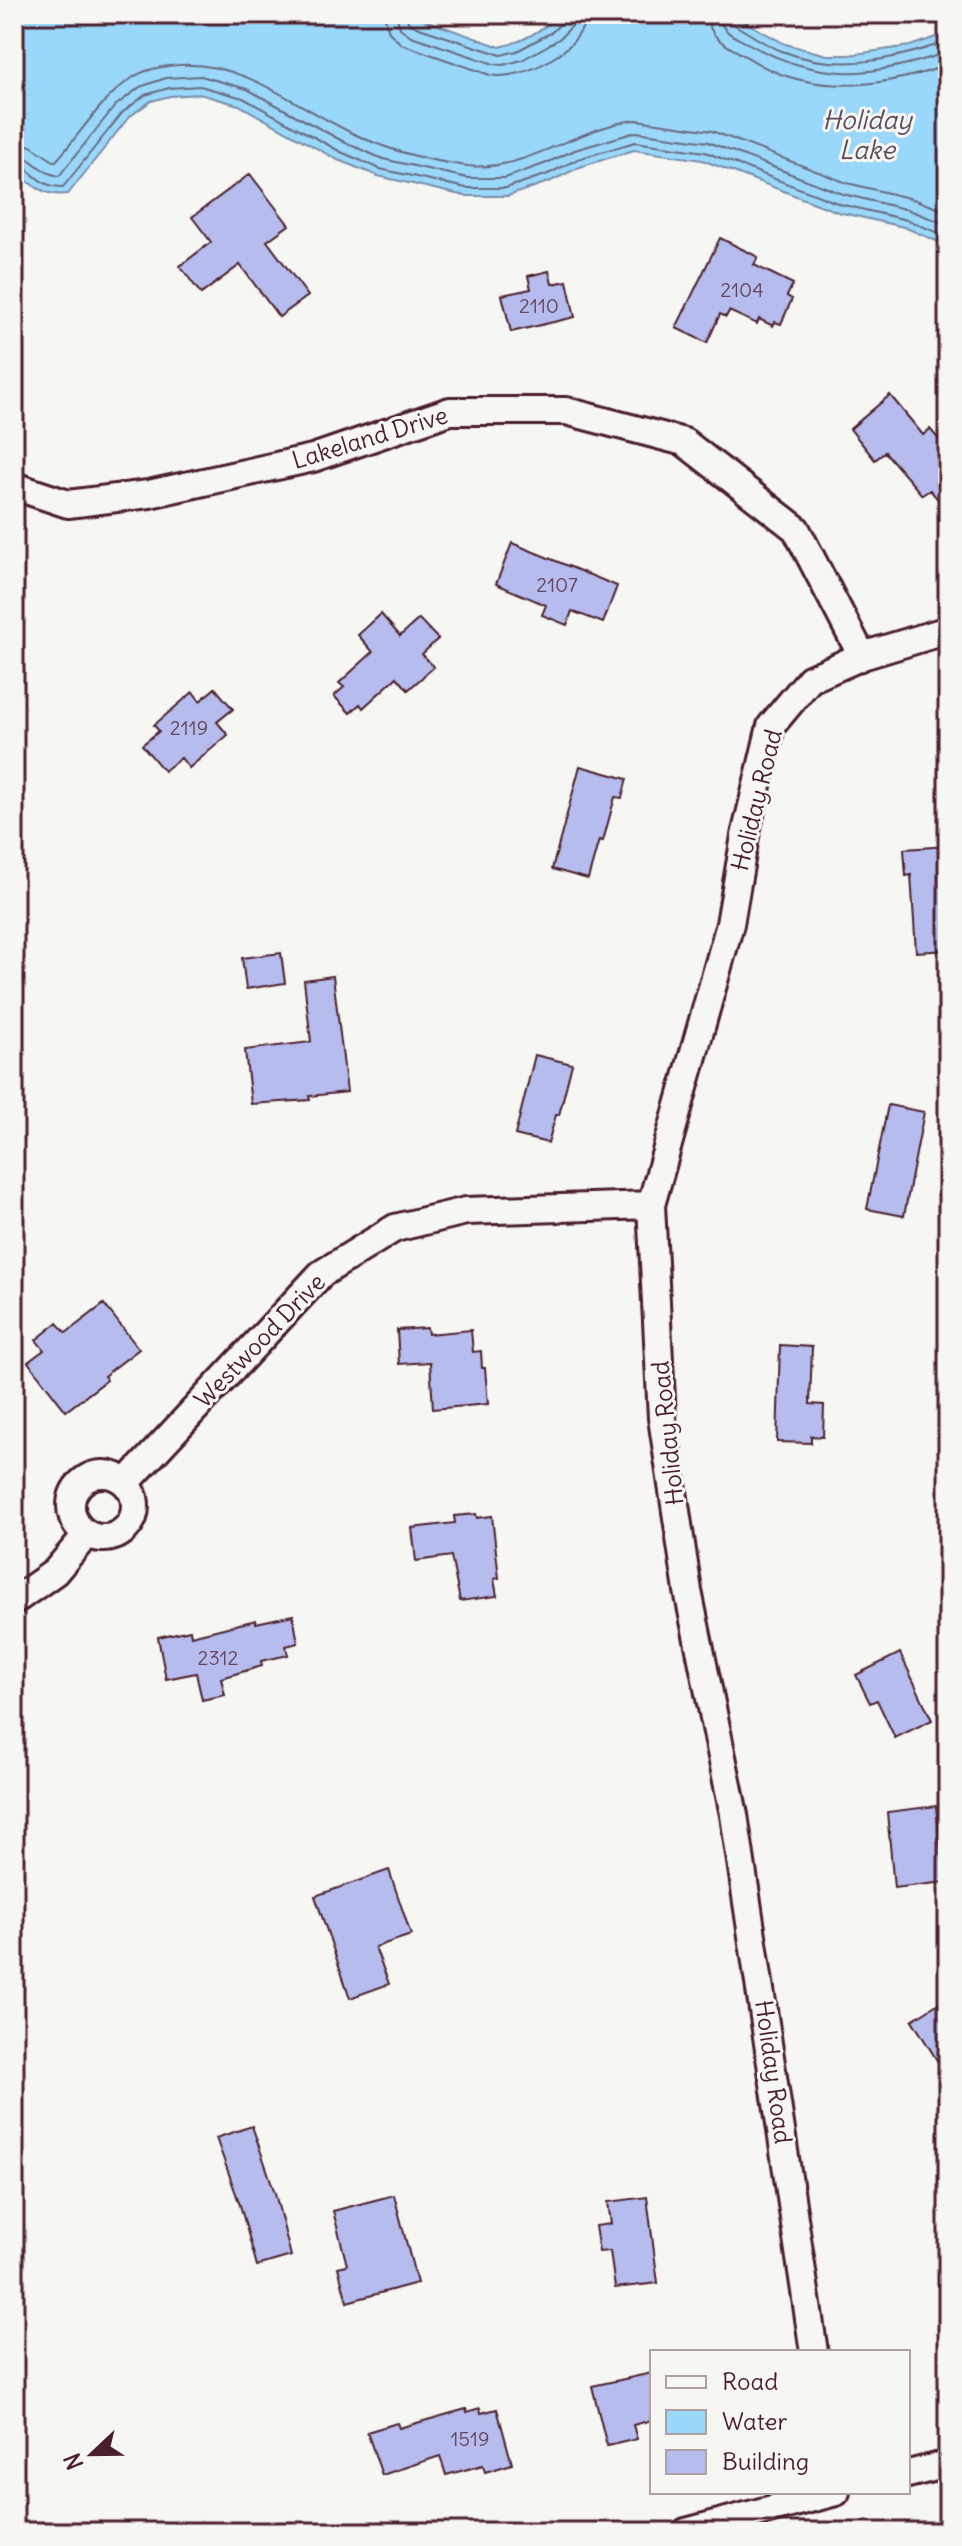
<svg xmlns="http://www.w3.org/2000/svg" width="962" height="2546" viewBox="0 0 962 2546" font-family="Delius,sans-serif">
  <style>
    .water { fill: #99d8fb; stroke: #798ea8; stroke-width: 2 }
    .lines { fill: none; stroke-linecap: round; stroke-linejoin: round }
    .shore { stroke: #6a697e; stroke-width: 2 }
    .building { fill: #b6bcee; stroke: #4a1f2b; stroke-width: 2 }
    .minor-casing { stroke: #4a1f2b; stroke-width: 32 }
    .minor { stroke: #f6f6f2; stroke-width: 26 }
    .labels { text-anchor: middle; stroke-width: 6; stroke-linejoin: round; paint-order: stroke }
    .number-label { font-size: 20px; fill: #65465c }
    .street-label { font-size: 24px; fill: #4a1f2b; stroke: #f6f6f2 }
    .water-label { font-size: 26px; font-style: italic; fill: #5e4d5f; stroke: #f6f6f2 }
  </style>
  <rect width="100%" height="100%" fill="#f6f6f2"/>
  <filter id="ink" filterUnits="userSpaceOnUse"><feTurbulence type="fractalNoise" baseFrequency=".0125" numOctaves="2"/><feDisplacementMap in="SourceGraphic" scale="16" xChannelSelector="R" yChannelSelector="G"/><feConvolveMatrix kernelMatrix="1 2 1 2 8 2 1 2 1" color-interpolation-filters="sRGB"/></filter>
  <g filter="url(#ink)">
    <path class="water" d="M14,14h394l92,33c22,-5 43,-17 59,-33h172l54,30 42,11h22l61,-9 38,-13v213l-44,-19 -66,-15 -136,-52 -68,-10 -54,17 -29,14 -43,15h-43l-87,-20 -40,-16 -99,-55 -40,-11 -29,2 -19,5 -22,16 -61,77c-23,3 -37,-9 -54,-24z"/>
    <g class="lines">
      <path class="shore" d="M384,14l5,18 12,12 89,31c32,7 95,-26 96,-61
        M396,14l4,14 11,8 83,28 9,1 19,-5 37,-21 13,-13 2,-12
        M406,14l2,8 8,5 85,28 16,-4 35,-19 10,-10 2,-8
        M707,14c1,22 16,30 33,39 11,6 22,14 33,18 56,24 120,13 175,-6
        M719,14c1,17 14,22 28,29 72,40 125,35 201,9
        M729,14l4,10c16,9 32,21 49,27 55,22 113,9 166,-10
        M14,142l17,4 24,16c26,-28 44,-62 77,-84 13,-9 31,-12 47,-13 65,-4 116,41 173,68 35,17 78,28 116,33 48,5 89,-24 134,-38 11,-3 23,-8 35,-8l75,11 135,52 66,16 35,13
        M14,154c19,2 25,19 45,22l56,-70 25,-19 26,-9 35,-2 46,13 99,54 37,16 84,19h38l39,-14 31,-14 61,-18 72,10 135,52 66,16 39,15
        M14,164c19,3 22,23 49,23l60,-75 22,-17 24,-7 31,-2 43,12 98,54 39,17 86,19h40l42,-14 30,-15 57,-17 70,10 135,52 67,16 41,17"/>
    </g>
    <path class="building" d="M250,174l39,51 -22,16 41,55 -29,21 -39,-52 -39,29 -21,-28 31,-24 -19,-25z
      M720,238l38,19 -4,8 39,19 -6,12 5,3 -11,25 -6,-2 -2,4 -14,-7 -2,5 -28,-13 -3,6 -6,-3 -13,29 -31,-15z
      M549,271l3,13 15,-3 8,36 -64,15 -9,-37 29,-6 -3,-13z
      M890,395l33,40 7,-6 18,21v61l-18,-21 -8,5 -37,-43 -10,8 -25,-31z
      M512,543l105,43 -14,37 -31,-12 -5,14 -25,-10 4,-10 -50,-21z
      M381,614l19,22 19,-17 19,20 -16,15 12,13 -26,23 -11,-13 -34,31 -3,-4 -10,9 -16,-17 10,-9 -5,-4 34,-31 -15,-17z
      M215,688l18,21 -16,13 11,13 -39,33 -8,-10 -17,13 -22,-26 17,-14 -5,-6 39,-33 7,9z
      M580,766l47,13 -5,19 -7,-1 -12,44 -4,-1 -11,39 -36,-10z
      M948,846v104l-32,2 -5,-77 -5,1 -2,-27z
      M281,953l4,30 -39,6 -4,-31z
      M333,976l14,116 -38,4 1,4 -59,4 -6,-54 66,-8 -7,-62z
      M535,1055l37,9 -13,51h-3l-8,28 -33,-8z
      M888,1105l36,7 -20,104 -37,-7z
      M104,1304l35,45 -35,27 3,4 -41,31 -38,-49 16,-12 -8,-10 21,-17 9,10z
      M427,1328l1,6 43,-4 2,22 8,-1 1,17h3l3,36 -55,5 -3,-47 -31,2 -2,-34z
      M780,1345l32,2 -2,57 14,1 -1,32 -12,-1v7l-34,-1z
      M476,1514l1,4 15,-2 7,62 -5,1 3,17 -37,5 -9,-45 -35,5 -4,-33 43,-5 -1,-7z
      M293,1615l5,28 -12,3 2,9 -27,6 1,5 -41,12 4,17 -23,5 -6,-27 -30,6 -8,-42 32,-7 1,6 65,-16v3z
      M900,1653l32,67 -37,18 -18,-38 -7,3 -14,-28z
      M936,1806l9,76 -51,6 -7,-76z
      M389,1870l22,65 -36,12 14,37 -39,14 -35,-102z
      M948,1997v81l-36,-58z
      M252,2126l23,67 16,63 -34,10 -17,-61 -24,-67z
      M394,2195l23,88 -70,19 -9,-35 9,-2 -14,-54z
      M647,2197l11,86 -43,5 -5,-37 -11,1 -4,-26 16,-2 -3,-22z
      M652,2373v47l-19,5 4,14 -30,7 -15,-60z
      M480,2408l1,5 16,-4 15,55 -27,8 -2,-7 -37,10 -6,-19 -58,19 -15,-43 30,-9 2,5 67,-19 1,3z"/>
    <g class="lines">
      <g class="minor-casing">
        <path id="minor" d="M14,486l54,18 81,-10 164,-36 137,-47h116l118,31 112,87 66,127
          M71 1506a32 32 0 1 1 64 0a32 32 0 1 1-64 0Z
          M126,1483l195,-209 74,-46 71,-17 185,-6
          M14,1601l41,-29 32,-38
          M814,2352l-80,-537 -46,-224 -26,-173 -11,-213 79,-281 15,-88 26,-110 39,-47 52,-23 86,-26
          M908,2474l40,-10
          M686,2532l150,-40"/>
      </g>
      <use href="#minor" class="minor"/>
    </g>
  </g>
  <g class="labels">
    <g class="number-label">
      <text x="742" y="297">2104</text>
      <text x="539" y="313">2110</text>
      <text x="557" y="592">2107</text>
      <text x="189" y="735">2119</text>
      <text x="218" y="1665">2312</text>
      <text x="470" y="2446">1519</text>
    </g>
    <g class="street-label">
      <text transform="translate(370 438) rotate(-17)" y="8">Lakeland Drive</text>
      <text transform="translate(757 800) rotate(-76)" y="8">Holiday Road</text>
      <text transform="translate(260 1341) rotate(-46)" y="8">Westwood Drive</text>
      <text transform="translate(668 1433) rotate(-96)" y="8">Holiday Road</text>
      <text transform="translate(773 2072) rotate(82)" y="8">Holiday Road</text>
    </g>
    <g class="water-label">
      <text x="867" y="129">Holiday<tspan x="867" dy="30">Lake</tspan></text>
    </g>
  </g>
  <rect width="962" height="2546" fill="none" stroke="#f6f6f2" stroke-width="48"/>
  <rect x="24" y="24" width="914" height="2498" fill="none" stroke="#4a1f2b" stroke-width="3" filter="url(#ink)"/>
  <rect x="650" y="2350" width="260" height="144" fill="#f6f6f2" stroke="#b1a0a2" stroke-width="2"/>
  <rect x="666" y="2376" width="40" height="12" fill="#f6f6f2" stroke="#b1a0a2" stroke-width="2"/>
  <text x="722" y="2390" font-size="24" fill="#4a1f2b">Road</text>
  <rect x="666" y="2410" width="40" height="24" fill="#99d8fb" stroke="#b1a0a2" stroke-width="2"/>
  <text x="722" y="2430" font-size="24" fill="#4a1f2b">Water</text>
  <rect x="666" y="2450" width="40" height="24" fill="#b6bcee" stroke="#b1a0a2" stroke-width="2"/>
  <text x="722" y="2470" font-size="24" fill="#4a1f2b">Building</text>
  <g transform="translate(92 2454) rotate(248)" stroke="#f6f6f2" stroke-width="6" paint-order="stroke">
  <path d="M0-6L14 30L0 20L-14 30Z" fill="#4a1f2b"/>
  <text y="-12" font-size="22" font-weight="bold" text-anchor="middle" fill="#4a1f2b">N</text>
  </g>
</svg>
